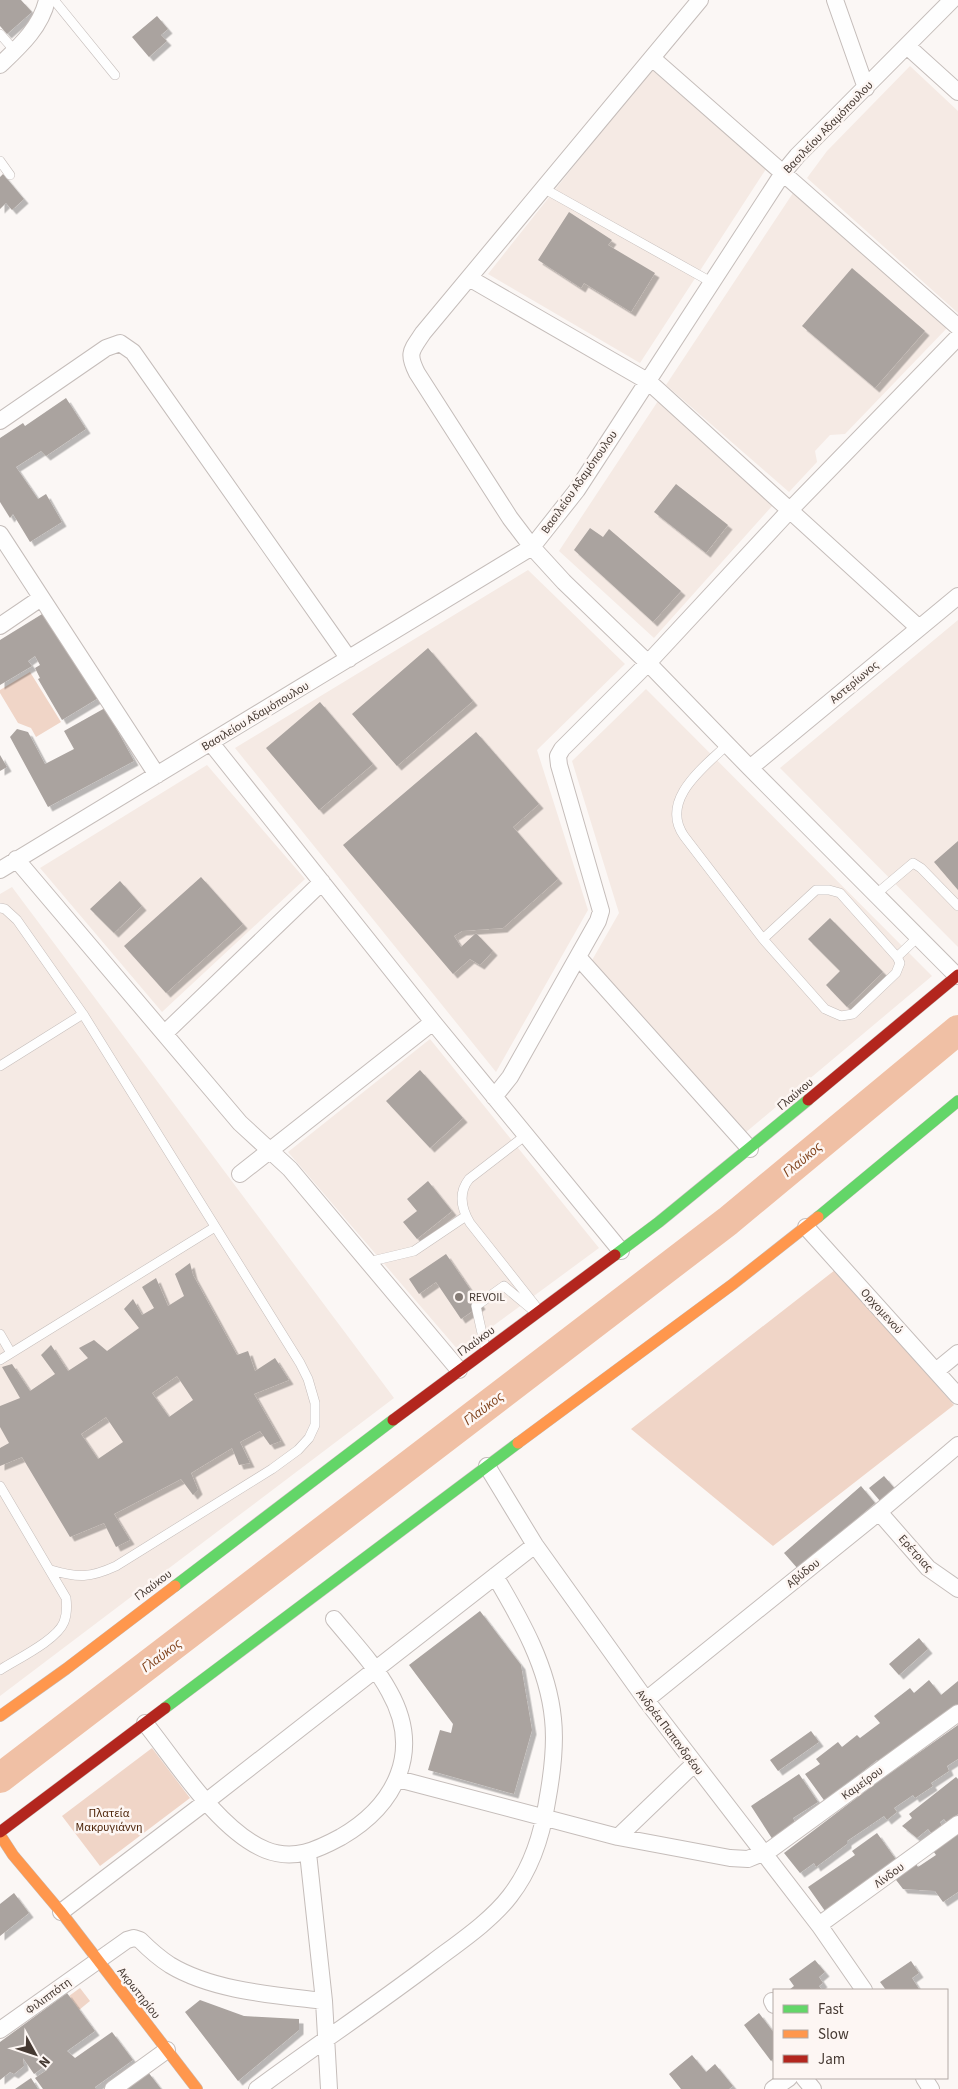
<svg xmlns="http://www.w3.org/2000/svg" width="958" height="2089" viewBox="0 0 958 2089" font-family="'Source Sans 3',sans-serif">
  <style>
    .built { fill: #f5eae4 }
    .green { fill: #f0d5c7 }
    .lines { fill: none; stroke-linecap: round; stroke-linejoin: round }
    .river { stroke: #f0c0a5; stroke-width: 30 }
    .building { fill: #aaa39f; fill-rule: evenodd; filter: url(#shadow) }
    .lane-casing { stroke: #c5bdba; stroke-width: 10 }
    .street-casing { stroke: #c5bdba; stroke-width: 18 }
    .fast-casing { stroke: #c5bdba; stroke-width: 12 }
    .slow-casing { stroke: #c5bdba; stroke-width: 12 }
    .jam-casing { stroke: #c5bdba; stroke-width: 12 }
    .lane { stroke: #fefefe; stroke-width: 9 }
    .street { stroke: #fefefe; stroke-width: 16 }
    .fast { stroke: #63d668; stroke-width: 11 }
    .slow { stroke: #ff974d; stroke-width: 11 }
    .jam { stroke: #b3261e; stroke-width: 11 }
    .poi-dot { fill: #857c76; stroke: #fdf6f3; stroke-width: 2 }
    .labels { text-anchor: middle; stroke-width: 5; stroke-linejoin: round; paint-order: stroke }
    .street-label { font-size: 12px; fill: #453932; stroke: #fdf6f3 }
    .poi-label { font-size: 12px; fill: #453932; stroke: #fdf6f3; text-anchor: start }
    .park-label { font-size: 12px; fill: #481e02; stroke: #fdf6f3 }
    .water-label { font-size: 14px; font-style: italic; fill: #80421b; stroke: #fdf6f3 }
  </style>
  <defs>
    <filter id="shadow"><feDropShadow dx="4.5" dy="4.5" stdDeviation="0" flood-color="#0004"/></filter>
  </defs>
  <rect width="100%" height="100%" fill="#fbf7f5"/>
  <path class="built" d="M910,66l48,45v202l-151,-135 20,-27z
    M651,69l115,100 -126,194 -152,-89z
    M793,193l154,135 -102,106 -15,1 -15,16 2,11 -28,30 -123,-107z
    M658,401l115,104 -119,133 -95,-87z
    M528,570l97,94 -88,86 51,160 -92,162 -261,-324z
    M958,620v327l-178,-179z
    M646,689l286,287 -187,157 -154,-171 28,-49 -47,-152z
    M207,765l98,114 -143,133 -122,-144z
    M12,887l382,511 -394,298v-802z
    M430,1039l169,209 -140,103 -171,-199z"/>
  <path class="green" d="M30,672l31,50 -25,15 -5,-9 -13,-5 -18,-30v-3z
    M835,1270l119,135 -181,141 -142,-117z
    M152,1748l38,50 -90,68 -38,-50z
    M80,1988l10,13 -11,9 -10,-14z"/>
  <g class="lines">
    <path class="river" d="M0,1778l728,-557 230,-191"/>
  </g>
  <path class="building" d="M0,0h21l11,12 -25,22 -7,-8z
    M157,16l11,13 -7,6 6,6 -18,16 -17,-20z
    M3,174l21,25 -12,11 -6,-7 -6,6v-32z
    M569,212l43,28 -4,5 47,28 -24,39 -47,-29 -3,5 -43,-28z
    M852,268l73,63 -50,57 -73,-62z
    M66,398l20,31 -40,27 -5,-5 -25,16 22,32 8,-5 16,28 -32,20 -17,-28 -3,4 -10,-16v-64l23,-15 2,3z
    M676,484l52,41 -22,28 -52,-41z
    M590,528l13,9 6,-8 72,62 -28,31 -79,-72z
    M47,611l53,86 -38,23 -24,-41 2,-1 -5,-10 5,-3 -5,-9 -7,5 4,5 -32,19v-45z
    M428,648l45,53 -76,65 -45,-52z
    M320,702l53,62 -54,46 -53,-62z
    M105,708l29,53 -86,46 -38,-70 7,-8 11,3 17,32 29,-15 -10,-18z
    M476,732l63,72 -26,23 45,52 -55,49 -41,3 -8,5 7,11 15,-14 17,18 -13,14 -10,-6 -17,15 -110,-129z
    M0,755l7,12 -7,4z
    M958,841v49l-24,-28z
    M201,877l42,47 -77,69 -42,-47z
    M120,881l22,25 -28,27 -24,-24z
    M830,918l53,54 -36,35 -21,-22 14,-14 -32,-32z
    M420,1070l43,48 -33,30 -44,-47z
    M428,1181l24,30 -35,28 -14,-17 14,-11 -10,-12z
    M446,1254l35,51 -20,14 -25,-37 -17,12 -10,-15z
    M190,1263l3,12 44,80 11,-4 7,20 20,-13 14,22 -35,14 27,47 -11,4 -10,-14 -20,11 10,21 -11,2 -7,-17 -41,25 7,17 -5,5 -12,-16 -67,35 16,26 -14,7 -12,-24 -34,14 -48,-80 -22,9v-18l9,-5 -9,-16v-21l20,-8 -18,-31 10,-3 18,27 25,-17 -14,-19 10,-10 17,26 20,-13 -9,-10 15,-8 13,11 32,-23 -15,-19 9,-10 9,16 12,-7 -12,-21 14,-9 12,28 16,-10 -9,-22zM177,1376l16,24 -24,17 -17,-24zM106,1417l17,25 -25,17 -17,-25z
    M884,1476l12,14 -15,12 -12,-14z
    M861,1486l14,17 -76,67 -15,-17z
    M480,1611l41,54 11,65 -18,64 -86,-24 12,-40 11,3 2,-9 -44,-59z
    M919,1638l9,11 -29,26 -10,-11z
    M929,1680l12,15 17,-14v24l-78,59 -3,-4 -16,13 1,4 -36,26 -21,-29 15,-10 -4,-5 22,-17 4,5 15,-12 3,3 20,-15 -6,-7 36,-28 4,5z
    M958,1725v34l-11,7 2,5 -18,12 2,3 -18,12 -2,-3 -19,13 3,4 -10,8 -3,-4 -37,25v3l-31,23 -2,-4 -14,10 -16,-20 92,-70z
    M811,1731l8,11 -41,29 -8,-11z
    M799,1774l19,28 -25,16 3,6 -23,16 -22,-34z
    M956,1777l2,2v35l-11,9 -3,-4 -4,3 2,4 -10,8 -4,-5 -11,9 -15,-12 10,-8 -3,-4z
    M958,1830v62l-15,10 -8,-11 -32,-2 -10,-13 21,-15 4,6 18,-12 -5,-7z
    M877,1833l20,28 -72,50 -17,-24 47,-32 -3,-4z
    M14,1893l15,20 -29,23v-32z
    M815,1960l10,12 -6,5 4,6 -4,3 3,4h-33l5,-4 -5,-7z
    M911,1961l8,12 -7,5 7,11 -33,1 -6,-8z
    M67,1993l28,38 -28,20 8,7 37,-26 21,28 -38,27 1,2h-53l-8,-11 12,-8 -2,-4 -11,8 -11,-16 1,8 -10,8 -4,-2 -10,8v-38z
    M200,2000l44,16 55,3v11l-61,51 -53,-69z
    M759,2013l15,20v25l-3,3 -27,-36z
    M692,2055l14,17 9,-8 18,22 -4,3h-48l-12,-15z
    M148,2072l13,17h-37z
    M31,2078l7,11h-23z"/>
  <g class="lines">
    <g class="lane-casing">
      <path id="lane" d="M54,0l61,75
        M0,34l15,17
        M0,161l10,14
        M543,188l170,95
        M727,745c-23,22 -68,55 -43,91l79,103
        M816,890h13l11,3 57,64 3,6 -4,10 -43,41 -12,2 -16,-7 -62,-70z
        M875,895l38,-32 8,5 37,38
        M0,908l5,1 12,11 66,94
        M897,957l21,-20
        M0,1066l83,-52 217,349 8,16 7,24v22l-6,13 -11,12 -26,19 -156,97c-26,12 -38,12 -65,4
        M526,1135l-57,44c-11,14 -8,29 1,44l68,86
        M368,1262l46,-11 52,-35
        M0,1334l11,19
        M485,1347l-9,-41 28,-20 31,26
        M0,1360l215,-133
        M0,1486l66,112c1,8 1,16 -2,24 -7,18 -47,37 -64,48"/>
    </g>
    <g class="street-casing">
      <path id="street" d="M700,0l-277,333c-12,18 -16,20 -6,40l93,145 22,29 32,35 84,81 102,105 207,208
        M835,0l31,88
        M907,46l51,46
        M652,58l306,269
        M0,65c20,-19 41,-38 47,-65
        M469,278l180,104 270,246
        M0,421l106,-73 14,-5 13,9 216,307
        M0,534l157,241
        M0,626l41,-28
        M211,743l222,279 188,229
        M750,768l208,-172
        M16,859l224,264 50,46 169,201
        M0,870l532,-323 45,-57 206,-317 14,-17 155,-156
        M578,957l172,192
        M165,1033l157,-151
        M494,1097l16,-20 88,-156 3,-10 -42,-146 -1,-9 4,-7 86,-86 142,-153 168,-173
        M240,1174l193,-152
        M806,1227l152,169
        M936,1371l22,-18
        M487,1466l48,79 111,155 173,225 45,65
        M879,1512l49,56 30,21
        M646,1700l233,-188 79,-67
        M145,1723c31,39 74,108 121,127 28,11 51,0 75,-13 55,-32 82,-86 48,-146 -14,-26 -36,-49 -55,-72
        M398,1779l220,58 112,21 18,1 22,-9 188,-137
        M618,1837l76,-73
        M308,1853l16,148 5,88
        M61,1912l146,-111 328,-256
        M819,1925l139,-101
        M772,2001l2,4
        M0,2030l127,-90 7,-2 6,2c9,9 19,18 30,25 43,26 104,30 154,36
        M804,2078l9,11
        M924,2078l7,11
        M113,2089l54,-39
        M257,2089c58,-43 118,-83 176,-127 25,-19 58,-41 77,-66 21,-27 32,-61 37,-94 5,-27 9,-56 6,-83 -5,-52 -32,-99 -58,-143
        M773,2089l16,-11"/>
    </g>
    <g class="fast-casing">
      <path id="fast" d="M818,1217l140,-116
        M615,1255l44,-33 149,-122
        M175,1586l218,-166
        M165,1708l353,-265"/>
    </g>
    <g class="slow-casing">
      <path id="slow" d="M518,1443l215,-159 85,-67
        M0,1716l66,-47 109,-83
        M0,1835l13,20 48,57 136,177"/>
    </g>
    <g class="jam-casing">
      <path id="jam" d="M808,1100l150,-125
        M393,1420l222,-165
        M0,1832l165,-124"/>
    </g>
    <use href="#lane" class="lane"/>
    <use href="#street" class="street"/>
    <use href="#fast" class="fast"/>
    <use href="#slow" class="slow"/>
    <use href="#jam" class="jam"/>
  </g>
  <circle class="poi-dot" cx="459" cy="1297" r="5"/>
  <g class="labels">
    <g class="street-label">
      <text transform="translate(828 127) rotate(-46)" y="4">Βασιλείου Αδαμόπουλου</text>
      <text transform="translate(579 482) rotate(-55)" y="4">Βασιλείου Αδαμόπουλου</text>
      <text transform="translate(854 682) rotate(-40)" y="4">Αστερίωνος</text>
      <text transform="translate(255 716) rotate(-31)" y="4">Βασιλείου Αδαμόπουλου</text>
      <text transform="translate(795 1094) rotate(-40)" y="4">Γλαύκου</text>
      <text transform="translate(882 1311) rotate(48)" y="4">Ορχομενού</text>
      <text transform="translate(476 1341) rotate(-36)" y="4">Γλαύκου</text>
      <text transform="translate(916 1553) rotate(48)" y="4">Ερέτριας</text>
      <text transform="translate(803 1573) rotate(-39)" y="4">Αβύδου</text>
      <text transform="translate(153 1585) rotate(-37)" y="4">Γλαύκου</text>
      <text transform="translate(670 1732) rotate(53)" y="4">Ανδρέα Παπανδρέου</text>
      <text transform="translate(862 1783) rotate(-36)" y="4">Καμείρου</text>
      <text transform="translate(889 1875) rotate(-36)" y="4">Λίνδου</text>
      <text transform="translate(139 1993) rotate(52)" y="4">Ακρωτηρίου</text>
      <text transform="translate(48 1996) rotate(-36)" y="4">Φιλιππότη</text>
    </g>
    <g class="poi-label">
      <text x="469" y="1301">REVOIL</text>
    </g>
    <g class="park-label">
      <text x="109" y="1817">Πλατεία<tspan x="109" dy="14">Μακρυγιάννη</tspan></text>
    </g>
    <g class="water-label">
      <text transform="translate(802 1159) rotate(-40)" y="5">Γλαύκος</text>
      <text transform="translate(483 1408) rotate(-37)" y="5">Γλαύκος</text>
      <text transform="translate(161 1655) rotate(-37)" y="5">Γλαύκος</text>
    </g>
  </g>
  <rect x="773" y="1989" width="175" height="90" fill="#fdf6f3" stroke="#b3aaa6"/>
  <rect x="783" y="2005" width="25" height="8" fill="#63d668" stroke="#b3aaa6"/>
  <text x="818" y="2014" font-size="15" fill="#453932">Fast</text>
  <rect x="783" y="2030" width="25" height="8" fill="#ff974d" stroke="#b3aaa6"/>
  <text x="818" y="2039" font-size="15" fill="#453932">Slow</text>
  <rect x="783" y="2055" width="25" height="8" fill="#b3261e" stroke="#b3aaa6"/>
  <text x="818" y="2064" font-size="15" fill="#453932">Jam</text>
  <g transform="translate(35 2054) rotate(130)" stroke="#fdf6f3" stroke-width="4" paint-order="stroke">
  <path d="M0-4L9 19L0 12L-9 19Z" fill="#453932"/>
  <text y="-8" font-size="14" font-weight="bold" text-anchor="middle" fill="#453932">N</text>
  </g>
</svg>
